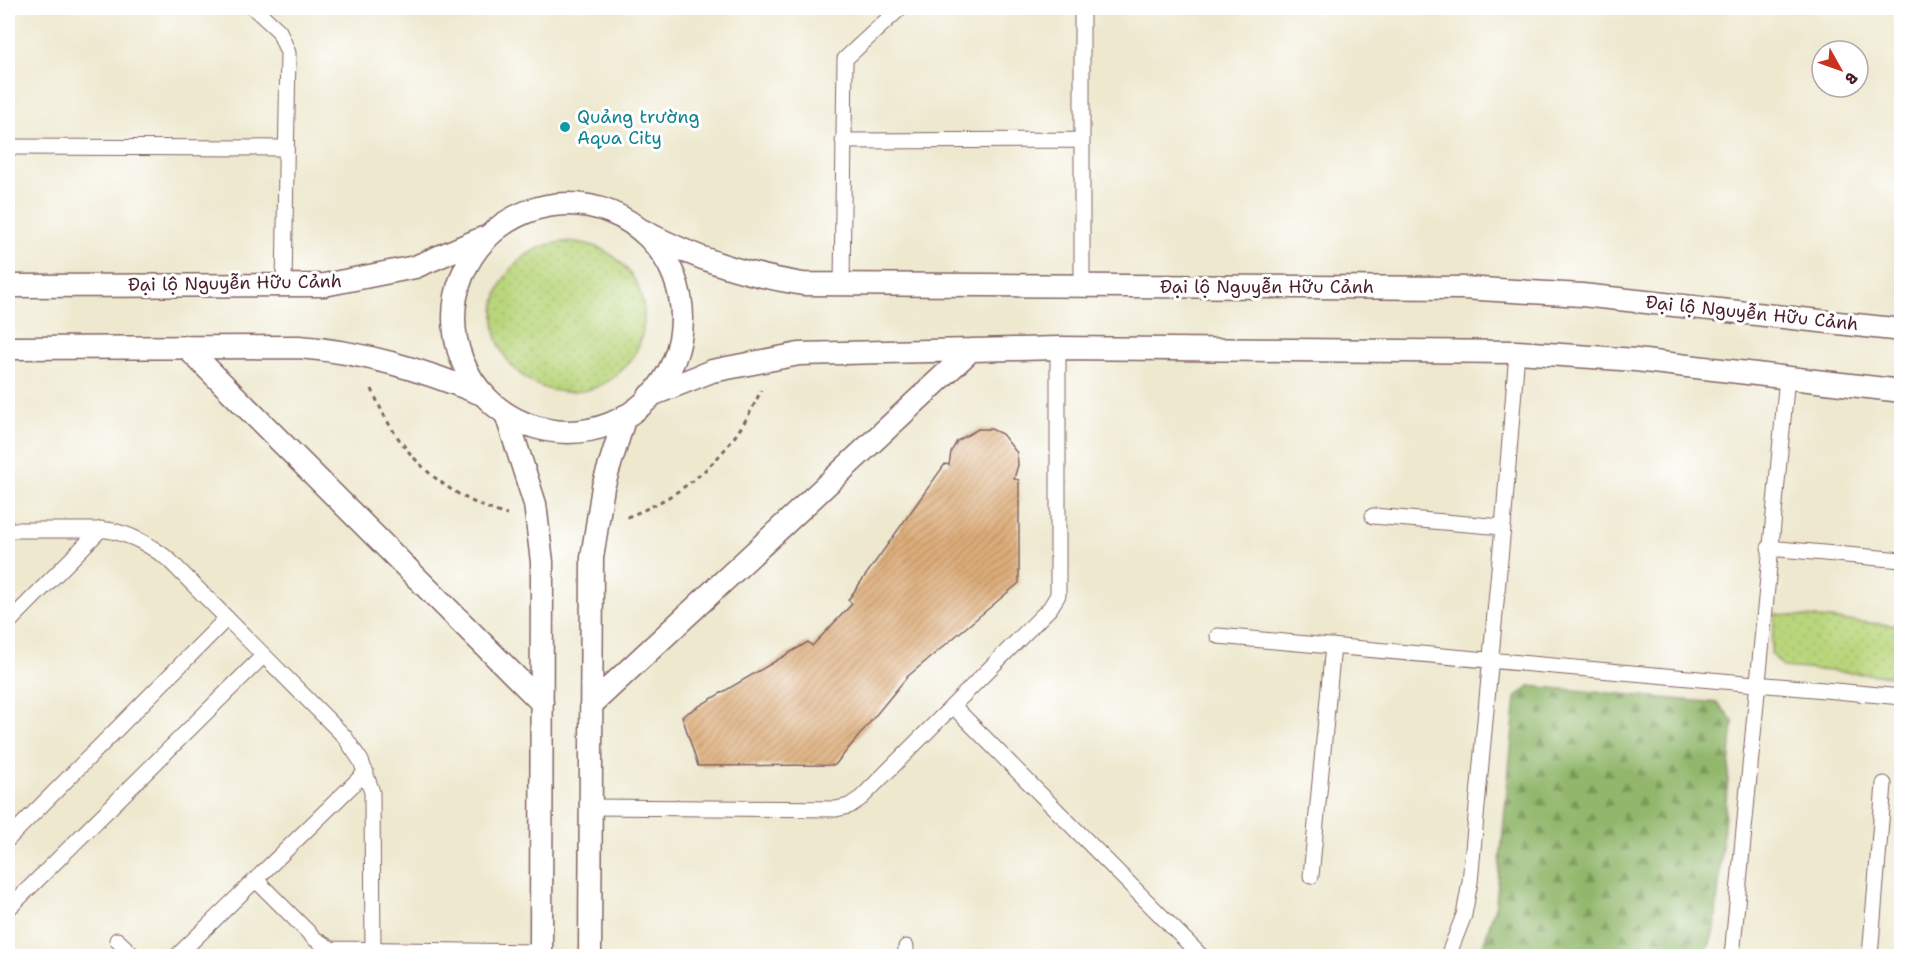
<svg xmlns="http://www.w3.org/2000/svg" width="1909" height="964" viewBox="0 0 1909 964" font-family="'Shantell Sans',sans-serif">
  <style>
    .grass { fill: url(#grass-dots); stroke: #827a54; stroke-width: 1.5 }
    .forest { fill: url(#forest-firs); stroke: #6e6b4c; stroke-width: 1.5 }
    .building { fill: url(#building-hatch) }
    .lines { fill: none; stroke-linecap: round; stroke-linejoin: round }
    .street-casing { stroke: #836564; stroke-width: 17 }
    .secondary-casing { stroke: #836564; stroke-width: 25 }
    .path { stroke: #836564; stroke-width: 3; stroke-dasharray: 4.5 4.5; stroke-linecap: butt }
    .street { stroke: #fff; stroke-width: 15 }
    .secondary { stroke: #fff; stroke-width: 22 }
    .culture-dot { fill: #0f9aa8; stroke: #fff; stroke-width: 2 }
    .labels { text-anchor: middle; stroke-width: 6; stroke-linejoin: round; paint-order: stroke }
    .culture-label { font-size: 18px; fill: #0d838f; stroke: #fff; text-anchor: start }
    .street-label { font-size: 18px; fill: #4a1f2b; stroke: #fff }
  </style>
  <defs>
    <pattern id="grass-dots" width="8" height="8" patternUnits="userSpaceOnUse" patternTransform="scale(1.5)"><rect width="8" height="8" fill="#b9d67c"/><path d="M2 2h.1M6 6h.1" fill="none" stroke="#a1b76b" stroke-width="1.8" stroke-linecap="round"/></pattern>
    <pattern id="forest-firs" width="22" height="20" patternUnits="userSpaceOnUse" patternTransform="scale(1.5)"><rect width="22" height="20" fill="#92b76c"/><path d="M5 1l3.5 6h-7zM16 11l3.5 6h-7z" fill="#799459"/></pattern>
    <pattern id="building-hatch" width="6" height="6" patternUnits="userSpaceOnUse" patternTransform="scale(1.5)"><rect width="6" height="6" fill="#ddad79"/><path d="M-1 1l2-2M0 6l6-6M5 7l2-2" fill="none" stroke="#b58c63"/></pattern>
  </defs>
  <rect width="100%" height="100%" fill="#fff"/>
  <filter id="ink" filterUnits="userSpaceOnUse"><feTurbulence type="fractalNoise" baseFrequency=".0167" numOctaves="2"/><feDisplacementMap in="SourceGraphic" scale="12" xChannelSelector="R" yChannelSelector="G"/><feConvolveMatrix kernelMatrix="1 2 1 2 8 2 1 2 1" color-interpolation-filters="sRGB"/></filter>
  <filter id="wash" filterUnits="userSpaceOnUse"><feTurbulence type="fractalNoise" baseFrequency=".008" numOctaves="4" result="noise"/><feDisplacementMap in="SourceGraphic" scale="24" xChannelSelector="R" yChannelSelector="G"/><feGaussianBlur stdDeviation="1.35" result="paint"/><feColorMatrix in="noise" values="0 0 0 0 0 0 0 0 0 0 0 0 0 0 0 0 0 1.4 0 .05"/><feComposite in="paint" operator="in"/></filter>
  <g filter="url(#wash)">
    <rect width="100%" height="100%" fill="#ede8ce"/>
    <path class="grass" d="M494 317a75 75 0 1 1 150 0a75 75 0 1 1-150 0Z
      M1775,614l126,12v51l-118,-10 -12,-14z"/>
    <path class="forest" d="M1529,686l189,17 15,18 -18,206 -9,29h-226l16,-52 20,-206z"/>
    <g id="blocks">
      <path class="building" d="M978,429h13l11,5 15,19 1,12 -4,14 5,1v103l-112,94 -72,88 -137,1 -16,-50 126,-74 4,4 40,-42 -4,-4 97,-136 4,1 2,-13 6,-11z"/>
    </g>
  </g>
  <g filter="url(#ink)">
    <use href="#blocks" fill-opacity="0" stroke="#836564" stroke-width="1.5"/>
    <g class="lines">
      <g class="street-casing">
        <path id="street" d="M254,8l25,23 9,22 -4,232
          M1082,8v279
          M843,141l239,-1
          M8,147l278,1
          M842,286l3,-227 55,-51
          M1373,516l130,11
          M8,530h99c24,4 41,14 61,29l176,177 17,25 11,31 1,164
          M1769,548l133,12
          M8,623l93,-94
          M1218,636l684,61
          M953,706l248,250
          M591,807l245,2 13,-3 12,-8 189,-190 8,-13v-247
          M8,839l219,-221
          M1311,876l22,-230
          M256,880l59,59 16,10 210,3
          M8,909l256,-254
          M117,940l17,16
          M906,947v9
          M177,956l189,-184
          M1448,956l16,-41 6,-33 33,-355 14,-175
          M1732,956l55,-579
          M1870,956l14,-172"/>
      </g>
      <g class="secondary-casing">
        <path id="secondary" d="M454 318a114 114 0 1 1 228 0a114 114 0 1 1-228 0Z
          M641,230c55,29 101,44 162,54l660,4 119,7 320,35
          M8,286l316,-1 91,-18 68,-29
          M186,347l356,356
          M8,348l291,-1c65,5 123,23 183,47
          M649,396l63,-25 87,-17 259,-6 459,4 119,8 266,31
          M506,414l29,90 7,58 -1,394
          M591,705l380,-355
          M590,956l2,-398 11,-71 22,-71"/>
      </g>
      <path class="path" d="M372,389c25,63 69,106 135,126
        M627,517c63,-24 107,-65 134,-127"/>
      <use href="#street" class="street"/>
      <use href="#secondary" class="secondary"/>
    </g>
  </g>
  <circle class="culture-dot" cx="565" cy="127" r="6"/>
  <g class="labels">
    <g class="culture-label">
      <text x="577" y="123">Quảng trường<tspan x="577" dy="21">Aqua City</tspan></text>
    </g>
    <g class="street-label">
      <text transform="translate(235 283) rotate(-1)" y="6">Đại lộ Nguyễn Hữu Cảnh</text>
      <text x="1267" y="293">Đại lộ Nguyễn Hữu Cảnh</text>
      <text transform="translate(1752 313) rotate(6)" y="6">Đại lộ Nguyễn Hữu Cảnh</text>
    </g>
  </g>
  <rect width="1909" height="964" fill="none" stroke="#fff" stroke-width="30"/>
  <g transform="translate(1840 69) rotate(130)"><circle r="28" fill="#ffffff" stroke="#b7a5aa" stroke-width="1.5"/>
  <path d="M0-4.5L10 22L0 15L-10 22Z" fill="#c8321e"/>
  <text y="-9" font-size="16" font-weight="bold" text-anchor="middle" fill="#4a1f2b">B</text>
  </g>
</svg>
